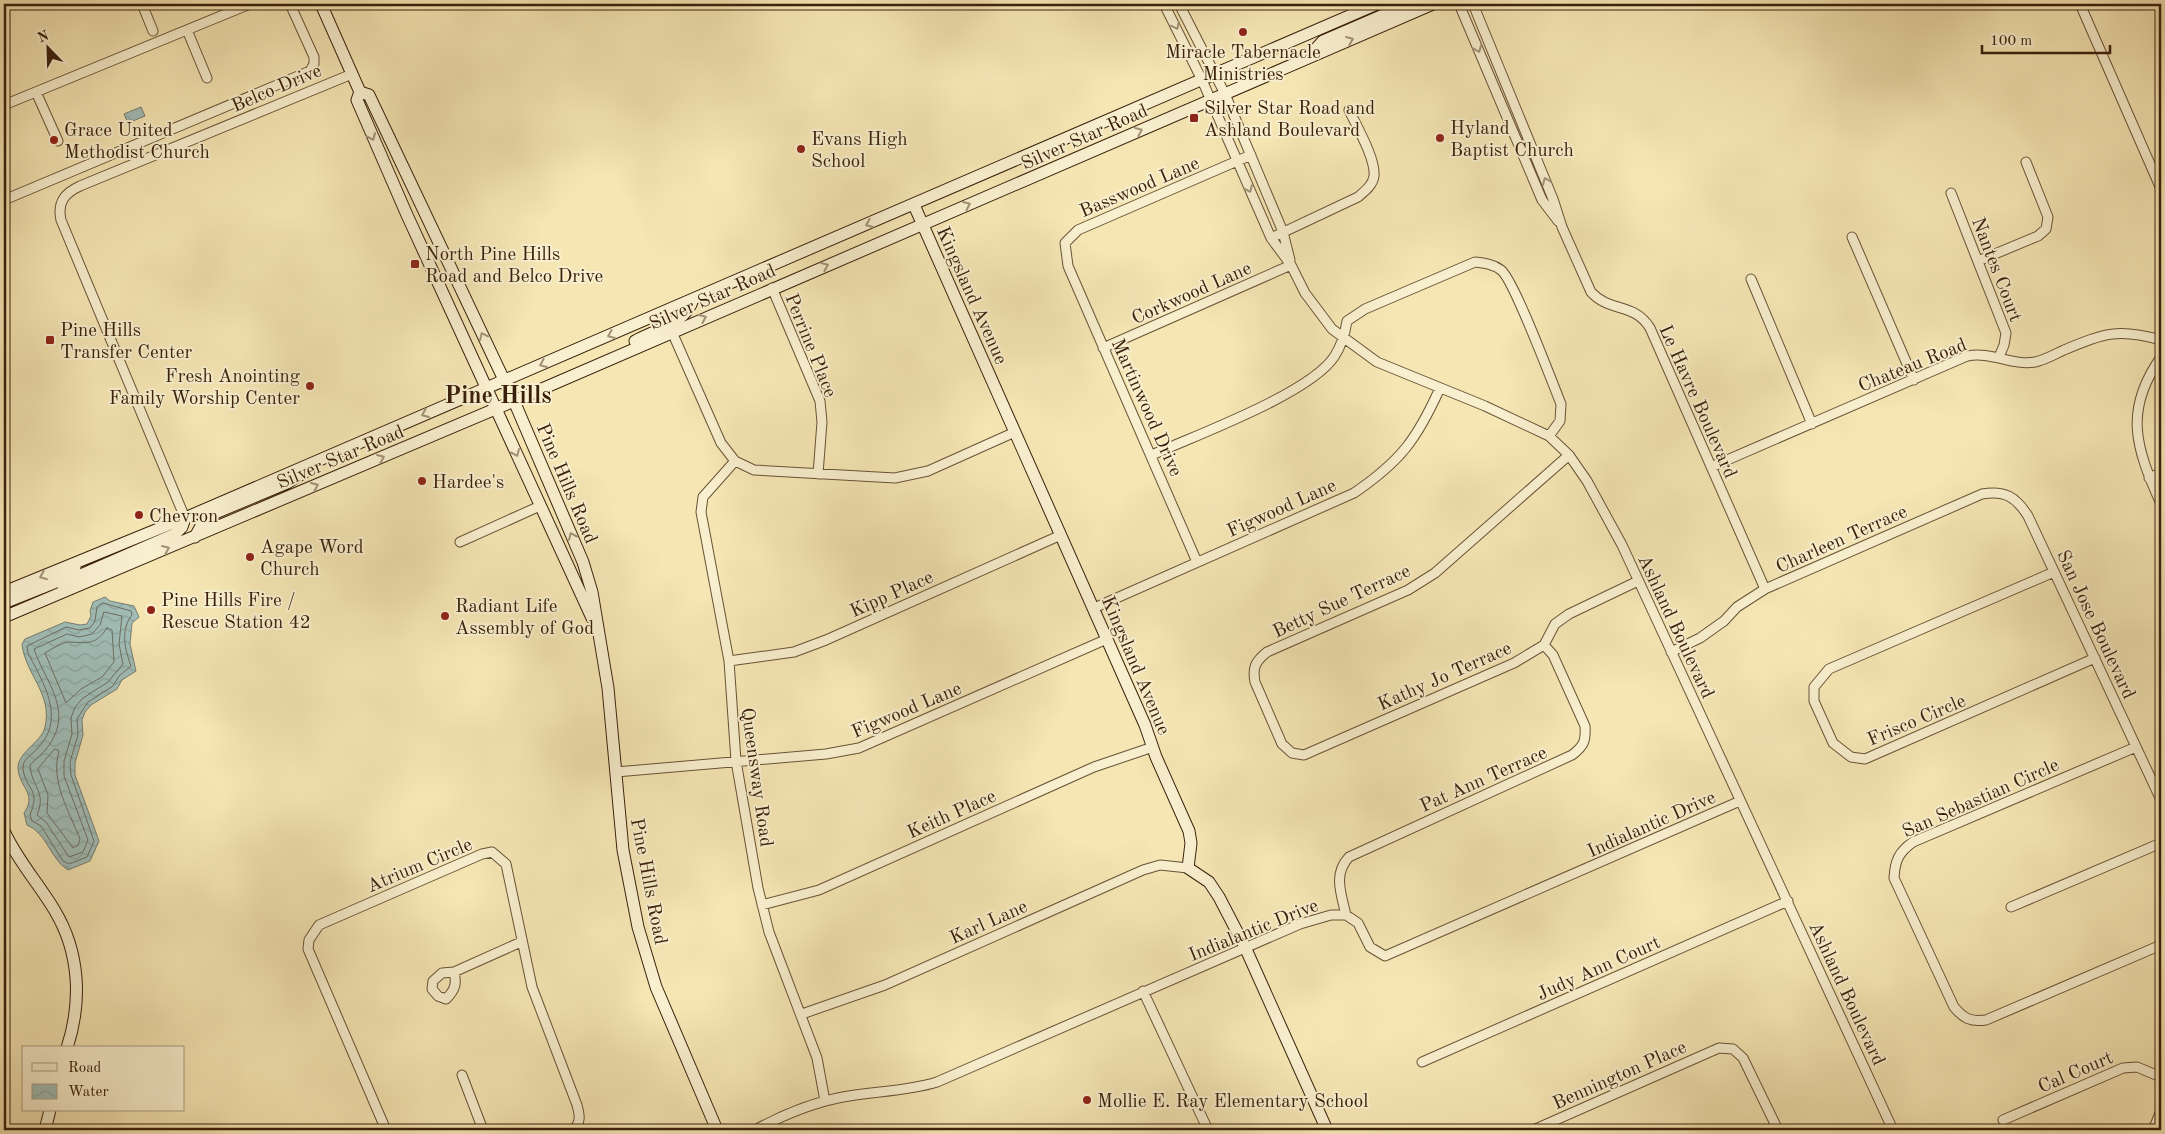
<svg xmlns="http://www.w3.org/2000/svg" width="2165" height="1134" viewBox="0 0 2165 1134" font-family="'Old Standard TT',serif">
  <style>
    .water { fill: url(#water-waves); stroke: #777e72 }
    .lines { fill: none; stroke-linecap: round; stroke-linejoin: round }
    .shore { stroke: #6d6e61; stroke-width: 1 }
    .street-casing { stroke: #695235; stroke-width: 11 }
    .secondary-casing { stroke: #3a200b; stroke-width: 13 }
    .street { stroke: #f8efce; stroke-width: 9 }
    .secondary { stroke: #f8efce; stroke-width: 11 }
    .oneway { stroke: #a29276 }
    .poi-dot { fill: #8f2418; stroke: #f8efce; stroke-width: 2 }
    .labels { text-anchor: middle; stroke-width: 4; stroke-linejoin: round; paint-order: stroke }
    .poi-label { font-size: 19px; fill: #3a200b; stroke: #f8efce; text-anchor: start }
    .street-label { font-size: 19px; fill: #3a200b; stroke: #f8efce }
    .district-label { font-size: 24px; font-weight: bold; fill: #3a200b; stroke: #f8efce }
  </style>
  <defs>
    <pattern id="water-waves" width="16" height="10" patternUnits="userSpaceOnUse" patternTransform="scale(1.25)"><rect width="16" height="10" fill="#a0bdb7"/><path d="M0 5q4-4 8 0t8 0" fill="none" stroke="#8ba29c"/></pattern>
  </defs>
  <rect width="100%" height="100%" fill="#f5e6b4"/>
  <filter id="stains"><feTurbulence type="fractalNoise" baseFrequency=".004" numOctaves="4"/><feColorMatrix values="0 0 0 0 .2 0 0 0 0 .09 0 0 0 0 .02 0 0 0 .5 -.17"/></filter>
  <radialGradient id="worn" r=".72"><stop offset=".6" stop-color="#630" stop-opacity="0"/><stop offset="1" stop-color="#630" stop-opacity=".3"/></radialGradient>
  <path class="water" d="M141,107l4,9 -17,7 -4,-9z
    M105,597l5,4 24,5 5,11 -7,6 -2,21 6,27 -14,9 -5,9 -26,16 -6,7 -3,8 1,15 -8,28v12l24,66 -9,20 -22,9c-18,-11 -21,-37 -41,-45l-3,-12c14,-20 -6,-26 -6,-46 1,-16 23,-24 27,-40 8,-33 -20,-53 -23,-83l3,-5 40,-17 15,3 7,-1 4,-8 -1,-5 3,-9z"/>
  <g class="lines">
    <path class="shore" d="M103,603l28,8 1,4c-12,15 -7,35 -1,51l-12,10 -6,10 -25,16 -11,17 1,16 -8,27 1,13 23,66 -7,16 -18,7 -6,-3 -22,-35 -9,-5 -2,-6c11,-27 -4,-24 -7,-46 -1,-9 8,-14 13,-19 31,-30 8,-66 -8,-97l-1,-7 39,-19 13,3 11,-2 5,-7 2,-14z
      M104,612l18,4 -3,28 4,20 -15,18 -25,16 -8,9 -4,11 1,16 -8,27v15l24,64 -5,12 -14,5 -23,-35 -9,-7c10,-23 -6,-29 -7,-50 5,-6 12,-10 17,-17 28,-37 -1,-64 -13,-99l33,-15 12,3 13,-3 8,-9z
      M107,628l5,2 2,32 -12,15 -21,12 -15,14 -21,-50c5,-3 19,-12 25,-11 18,1 26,3 37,-14z
      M55,749l4,2c-9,30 10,60 21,88l-2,6 -5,3 -26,-35 1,-18 -10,-26z"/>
    <g class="street-casing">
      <path id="street" d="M142,4l11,27
        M1164,4l38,76 69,158 20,27 14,28 27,36 45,33 108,44 64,30 20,19 18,26 35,64 271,585
        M1179,4l46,90 58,138 7,28
        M1459,4l83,196 16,21
        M1473,4l80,195 9,28 29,65c19,21 43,10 59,36l115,261
        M2080,4l81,185
        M187,30l20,48
        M36,92l22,49
        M4,105l246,-101
        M1951,193l55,140 -2,12 -5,12
        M4,200l306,-129 4,-7v-7l-24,-53
        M1852,237l62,143
        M1271,238l87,-41c7,-6 15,-12 16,-21 2,-17 -18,-51 -25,-66
        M1978,261l60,-25 8,-7 2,-12 -22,-55
        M1751,279l61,145
        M772,288l48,113 2,21 -4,52
        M672,332l49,111 14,18 19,9 141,8 33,-7 87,-39
        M1103,348l188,-83
        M2161,357c-38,54 -25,91 0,147
        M1152,455c44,-20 157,-61 182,-98 8,-12 11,-23 13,-36l18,-12 110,-47c9,1 18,2 26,8 13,10 51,112 60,134l-1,17 -11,15
        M1569,455l-134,118 -27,17 -141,62c-11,9 -15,15 -12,30l27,62 10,9 12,2 210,-92 30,-18 11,-21 14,-10 69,-33
        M735,461l-32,36 -2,15 28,149 7,100 22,127 11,44 48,126 8,43
        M1711,467l256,-111c24,-5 45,10 68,6 10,-2 20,-8 29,-12 41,-17 54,-22 97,-10
        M2149,478l12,-5
        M185,518l-124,-298c-4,-18 4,-27 19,-34l272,-112
        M460,542l80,-36
        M1197,562l-129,-296 -3,-23 13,-13 173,-75
        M2054,572l-225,97 -15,18v14l19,42 18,14 14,2 230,-101
        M1094,608l260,-115c47,-32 63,-54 86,-105
        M1671,652l29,-14 24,-17 13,-14 28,-18 217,-95c23,-4 34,3 46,22l133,284
        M729,661l65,-9 32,-12 235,-105
        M2136,747l-223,95c-14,10 -18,18 -19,36l60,129c10,12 17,15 32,13l175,-75
        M616,772l210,-18 33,-6 248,-109
        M762,905l57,-15 275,-123 59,-20
        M2011,907l150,-64
        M1346,915c-5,-22 -13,-41 3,-58l223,-102c12,-9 14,-14 13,-29l-32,-71 -9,-10
        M454,972c3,12 1,18 -8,27l-8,-3 -6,-7 1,-8 9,-8 12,-1 67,-30
        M1143,991l65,139
        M802,1014l83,-29 258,-115 17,-5 28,3
        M1422,1062l366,-161
        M462,1075l21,55
        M2003,1120l120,-52 14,-1 24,10
        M386,1130l-78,-181 1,-9 10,-15 163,-71 10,-2 14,12 26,123 45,118c3,10 4,18 -4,25
        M755,1130c26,-14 54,-26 83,-32 33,-7 67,-6 99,-16l363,-158 31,-9h15l12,8 12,24 15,9 355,-155
        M1533,1130l186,-82 14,1 10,9 35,72
        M2153,1130l8,-19"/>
    </g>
    <g class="secondary-casing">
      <path id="secondary" d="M321,4l39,88 9,3 145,306 69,161 9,30 16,96 15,162 15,77 18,60 61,143
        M1311,54l12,-13 86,-37
        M360,92l-3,8 50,115 185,403
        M914,205l231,520 11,32 33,74 2,12 -3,25 21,14 10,15 26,50 82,183
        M635,341c20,-11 52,-18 58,-42
        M195,537l8,-15 10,-8 74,-31 21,-13
        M63,589l13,-12 99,-43 7,-7 3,-9
        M4,592l181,-74 1192,-514
        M4,603l50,-20 21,-16
        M4,617l510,-216 919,-397
        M4,831c13,29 35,53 51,80 25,42 27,91 12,137
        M45,1130l5,-20"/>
    </g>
    <use href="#street" class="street"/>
    <use href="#secondary" class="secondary"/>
  </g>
  <defs><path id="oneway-chevron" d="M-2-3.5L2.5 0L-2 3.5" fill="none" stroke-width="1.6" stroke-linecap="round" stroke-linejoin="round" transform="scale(1.25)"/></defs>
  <g class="oneway">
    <use href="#oneway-chevron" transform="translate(1176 26) rotate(64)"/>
    <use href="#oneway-chevron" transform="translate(1350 40) rotate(-23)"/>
    <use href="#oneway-chevron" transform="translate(1478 49) rotate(67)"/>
    <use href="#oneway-chevron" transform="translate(1139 131) rotate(-23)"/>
    <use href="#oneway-chevron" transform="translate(372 137) rotate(66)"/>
    <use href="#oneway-chevron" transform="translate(1546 181) rotate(-113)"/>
    <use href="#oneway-chevron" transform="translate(1249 189) rotate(66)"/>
    <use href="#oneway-chevron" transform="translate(967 205) rotate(-24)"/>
    <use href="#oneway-chevron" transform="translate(869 224) rotate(157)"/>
    <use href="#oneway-chevron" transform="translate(825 266) rotate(-23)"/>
    <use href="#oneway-chevron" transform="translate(703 318) rotate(-24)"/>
    <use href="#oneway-chevron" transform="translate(611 335) rotate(157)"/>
    <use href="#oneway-chevron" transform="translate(483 336) rotate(-115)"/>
    <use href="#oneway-chevron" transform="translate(543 364) rotate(157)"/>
    <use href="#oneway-chevron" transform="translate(425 414) rotate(157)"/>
    <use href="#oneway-chevron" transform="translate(516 453) rotate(66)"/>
    <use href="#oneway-chevron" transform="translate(381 458) rotate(-23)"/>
    <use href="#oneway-chevron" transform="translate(315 486) rotate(-23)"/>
    <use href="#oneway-chevron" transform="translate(572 536) rotate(-114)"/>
    <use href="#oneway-chevron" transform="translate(166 549) rotate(-23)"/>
    <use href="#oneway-chevron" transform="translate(43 576) rotate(158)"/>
  </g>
  <g class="poi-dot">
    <circle cx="1243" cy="32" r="5"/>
    <rect x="1189" y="113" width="10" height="10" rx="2.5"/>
    <circle cx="1440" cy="138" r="5"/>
    <circle cx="54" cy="140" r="5"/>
    <circle cx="801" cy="149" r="5"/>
    <rect x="410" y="259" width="10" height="10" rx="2.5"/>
    <rect x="45" y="335" width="10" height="10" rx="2.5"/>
    <circle cx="310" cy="386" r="5"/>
    <circle cx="422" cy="481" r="5"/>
    <circle cx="139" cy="515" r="5"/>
    <circle cx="250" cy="557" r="5"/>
    <circle cx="151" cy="610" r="5"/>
    <circle cx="445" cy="616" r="5"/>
    <circle cx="1087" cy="1100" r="5"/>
  </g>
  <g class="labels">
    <g class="poi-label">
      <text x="1243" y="58" text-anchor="middle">Miracle Tabernacle<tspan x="1243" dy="22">Ministries</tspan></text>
      <text x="1204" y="114">Silver Star Road and<tspan x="1204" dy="22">Ashland Boulevard</tspan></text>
      <text x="1450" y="134">Hyland<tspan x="1450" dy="22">Baptist Church</tspan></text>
      <text x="64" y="136">Grace United<tspan x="64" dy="22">Methodist Church</tspan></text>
      <text x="811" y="145">Evans High<tspan x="811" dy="22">School</tspan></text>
      <text x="425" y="260">North Pine Hills<tspan x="425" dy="22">Road and Belco Drive</tspan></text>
      <text x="60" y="336">Pine Hills<tspan x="60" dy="22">Transfer Center</tspan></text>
      <text x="300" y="382" text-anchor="end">Fresh Anointing<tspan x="300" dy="22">Family Worship Center</tspan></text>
      <text x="432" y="488">Hardee's</text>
      <text x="149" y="522">Chevron</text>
      <text x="260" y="553">Agape Word<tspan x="260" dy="22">Church</tspan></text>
      <text x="161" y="606">Pine Hills Fire /<tspan x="161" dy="22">Rescue Station 42</tspan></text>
      <text x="455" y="612">Radiant Life<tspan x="455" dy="22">Assembly of God</tspan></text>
      <text x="1097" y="1107">Mollie E. Ray Elementary School</text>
    </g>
    <g class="street-label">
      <text transform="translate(276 87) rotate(-23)" y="7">Belco Drive</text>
      <text transform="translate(1084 136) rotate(-24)" y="7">Silver Star Road</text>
      <text transform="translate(1139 186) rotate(-23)" y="7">Basswood Lane</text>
      <text transform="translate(1998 269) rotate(69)" y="7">Nantes Court</text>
      <text transform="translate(1191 292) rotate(-24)" y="7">Corkwood Lane</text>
      <text transform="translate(973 295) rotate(66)" y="7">Kingsland Avenue</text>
      <text transform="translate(712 296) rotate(-24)" y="7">Silver Star Road</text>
      <text transform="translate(812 345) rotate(68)" y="7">Perrine Place</text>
      <text transform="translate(1912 364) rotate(-22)" y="7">Chateau Road</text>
      <text transform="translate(1699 401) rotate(66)" y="7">Le Havre Boulevard</text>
      <text transform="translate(1148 407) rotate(66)" y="7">Martinwood Drive</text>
      <text transform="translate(340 456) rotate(-23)" y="7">Silver Star Road</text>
      <text transform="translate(568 483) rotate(67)" y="7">Pine Hills Road</text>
      <text transform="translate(1281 507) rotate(-24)" y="7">Figwood Lane</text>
      <text transform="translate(1841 538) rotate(-24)" y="7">Charleen Terrace</text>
      <text transform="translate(891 593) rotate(-24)" y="7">Kipp Place</text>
      <text transform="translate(1341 600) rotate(-25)" y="7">Betty Sue Terrace</text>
      <text transform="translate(2097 624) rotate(65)" y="7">San Jose Boulevard</text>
      <text transform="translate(1677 626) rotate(65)" y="7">Ashland Boulevard</text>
      <text transform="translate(1137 665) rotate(67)" y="7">Kingsland Avenue</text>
      <text transform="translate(1444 675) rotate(-24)" y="7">Kathy Jo Terrace</text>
      <text transform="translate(906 709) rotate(-23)" y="7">Figwood Lane</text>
      <text transform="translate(1916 719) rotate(-23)" y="7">Frisco Circle</text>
      <text transform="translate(758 777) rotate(82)" y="7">Queensway Road</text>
      <text transform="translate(1483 778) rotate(-24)" y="7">Pat Ann Terrace</text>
      <text transform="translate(1980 797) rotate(-24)" y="7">San Sebastian Circle</text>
      <text transform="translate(951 813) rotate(-24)" y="7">Keith Place</text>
      <text transform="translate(1651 823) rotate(-24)" y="7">Indialantic Drive</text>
      <text transform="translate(419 864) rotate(-23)" y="7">Atrium Circle</text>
      <text transform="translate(650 881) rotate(79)" y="7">Pine Hills Road</text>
      <text transform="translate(988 921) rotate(-24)" y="7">Karl Lane</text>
      <text transform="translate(1253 929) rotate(-22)" y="7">Indialantic Drive</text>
      <text transform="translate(1598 967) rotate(-24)" y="7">Judy Ann Court</text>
      <text transform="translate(1848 993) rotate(65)" y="7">Ashland Boulevard</text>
      <text transform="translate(2075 1071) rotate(-23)" y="7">Cal Court</text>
      <text transform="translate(1619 1074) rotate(-24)" y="7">Bennington Place</text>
    </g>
    <g class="district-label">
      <text x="498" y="403">Pine Hills</text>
    </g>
  </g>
  <rect width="2165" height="1134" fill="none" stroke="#f5e6b4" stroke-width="20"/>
  <rect x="5" y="5" width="2155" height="1124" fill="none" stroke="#3a200b" stroke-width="2.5"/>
  <rect x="10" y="10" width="2145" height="1114" fill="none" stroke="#3a200b"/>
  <rect x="22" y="1046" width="162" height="65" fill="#f8efce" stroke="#ac9c80"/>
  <rect x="32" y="1063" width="25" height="8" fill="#f8efce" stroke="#ac9c80"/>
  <text x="68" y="1072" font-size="15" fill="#3a200b">Road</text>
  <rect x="32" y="1084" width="25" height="15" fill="url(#water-waves)" stroke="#ac9c80"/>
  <text x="68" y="1096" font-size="15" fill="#3a200b">Water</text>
  <g transform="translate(48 48) rotate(337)" stroke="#f8efce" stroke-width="4" paint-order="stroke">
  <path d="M0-4L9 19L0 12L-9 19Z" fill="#3a200b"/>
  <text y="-8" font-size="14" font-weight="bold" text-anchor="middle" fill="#3a200b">N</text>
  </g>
  <path d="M1982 45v8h128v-8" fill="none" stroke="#3a200b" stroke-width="2.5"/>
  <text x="1990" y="45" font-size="15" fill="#3a200b" stroke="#f8efce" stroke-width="4" paint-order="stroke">100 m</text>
  <rect width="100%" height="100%" filter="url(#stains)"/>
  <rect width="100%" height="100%" fill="url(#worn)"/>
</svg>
